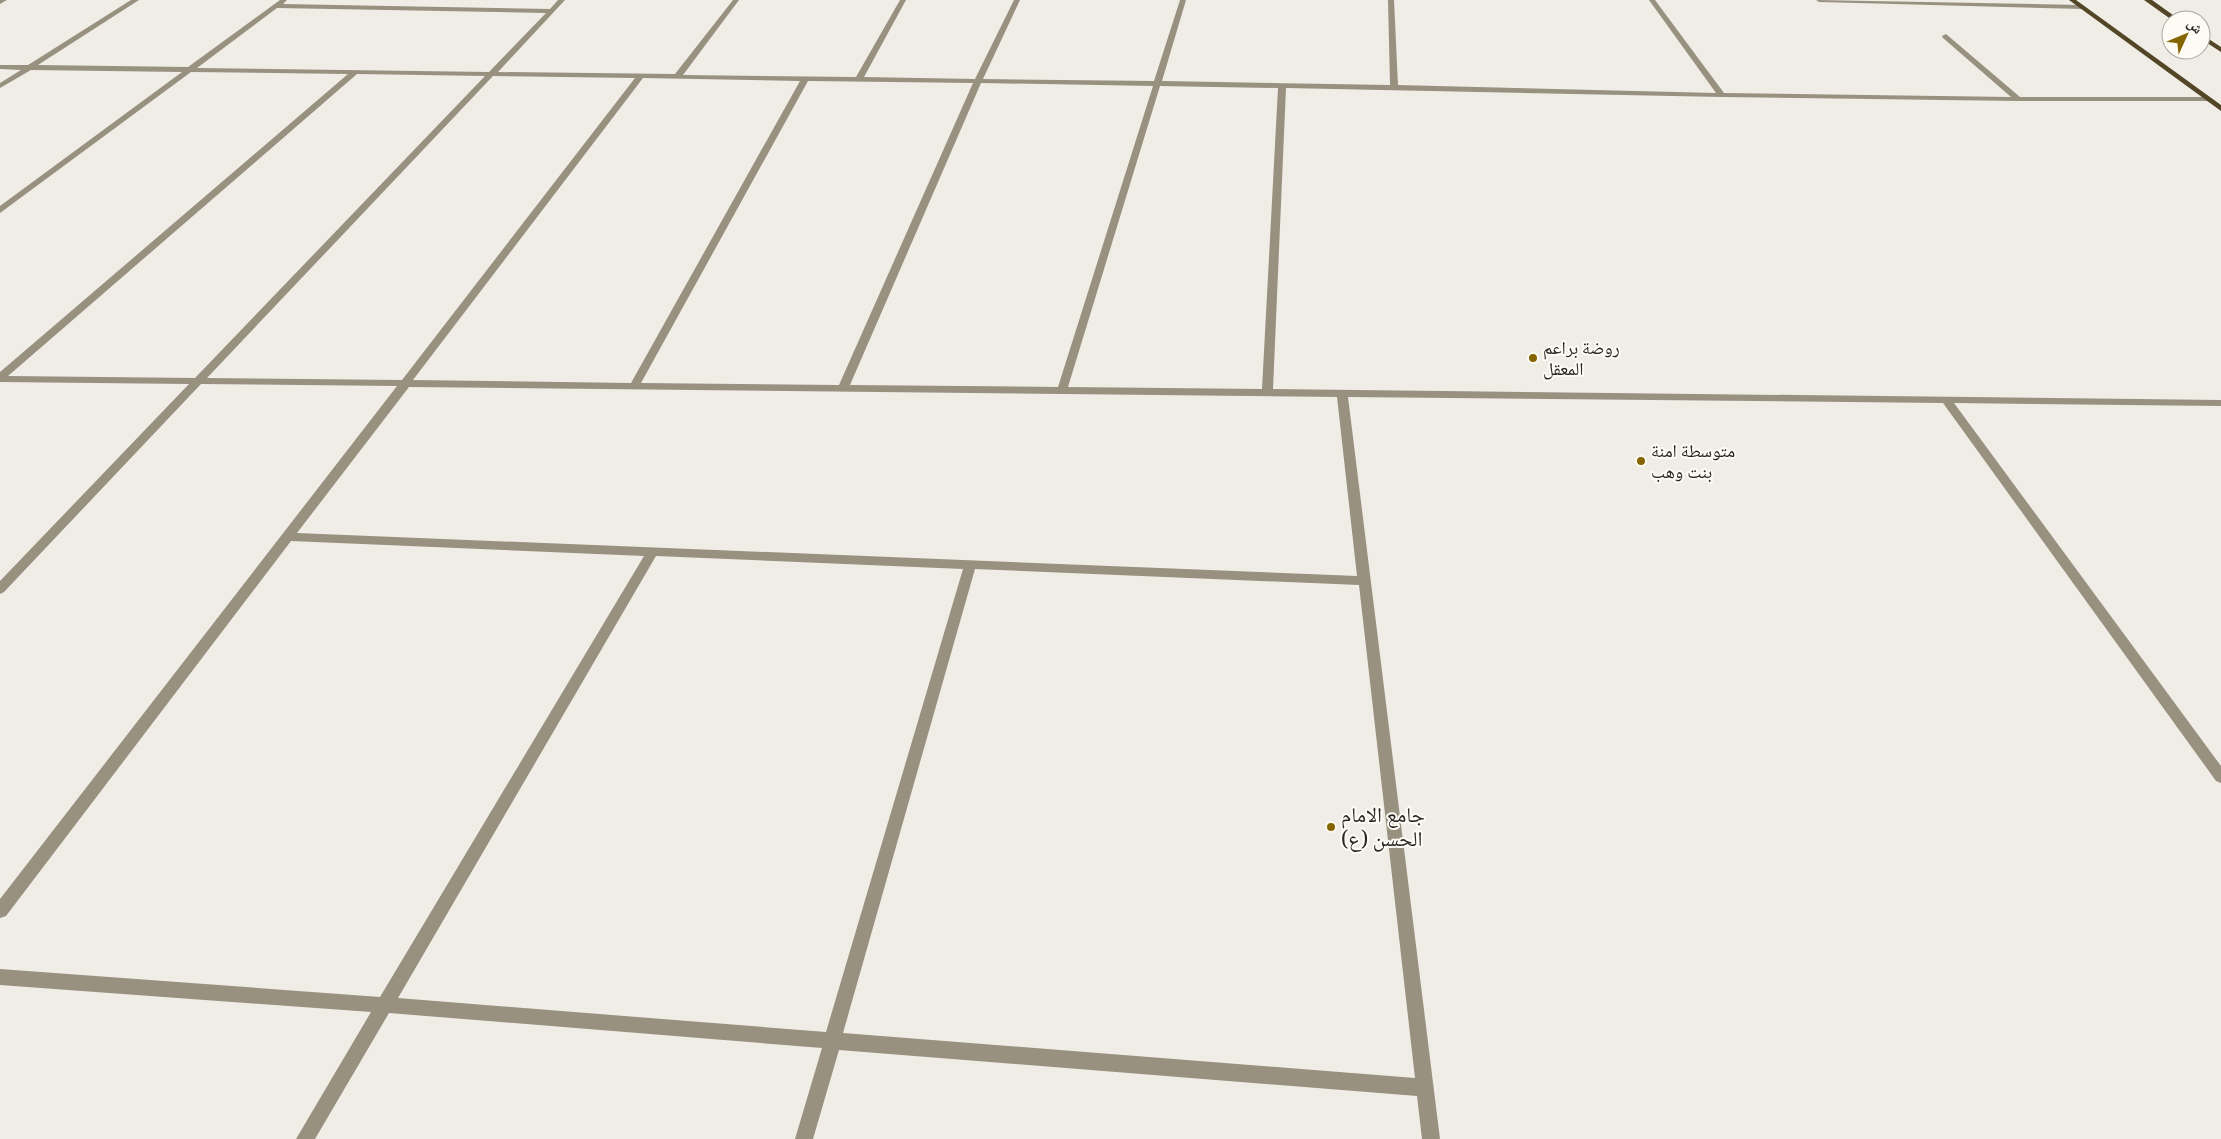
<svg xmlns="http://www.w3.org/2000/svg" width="2221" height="1139" viewBox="0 0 2221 1139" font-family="Georgia,'Noto Naskh Arabic',serif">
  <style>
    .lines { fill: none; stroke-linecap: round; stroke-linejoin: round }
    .street { fill: #989180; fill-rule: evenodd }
    .primary { fill: #534627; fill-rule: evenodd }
    .poi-dot { fill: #856500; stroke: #fefbf4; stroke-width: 2 }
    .labels { text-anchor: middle; stroke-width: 4; stroke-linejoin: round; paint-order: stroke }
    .poi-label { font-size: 18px; fill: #282725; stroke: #fefbf4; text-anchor: start }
    .near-poi-label { font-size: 21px; fill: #282725; stroke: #fefbf4; text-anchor: start }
  </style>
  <rect width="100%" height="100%" fill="#f0ede7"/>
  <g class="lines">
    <path class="street" d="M0,0h7l-7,4z
      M131,0h8l-101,65 150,2 92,-67h7l-4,4 267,5 8,-9h7l-67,72 177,2 58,-74h6l-56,75 173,2 44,-77h6l-42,77 111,2 39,-79h6l-37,79 171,2 26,-81h6l-24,81 228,4 -2,-85h6l4,85 318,8 -67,-93h6l69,93 287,4 -68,-59 -1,-2 4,-2 74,63h190v4h-192l-296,-4 -436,-9 -13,301 948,11v6l-267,-3 267,363v17l-5,-2 -273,-378 -595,-6 92,742h-18l-5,-43 -578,-46 -26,89h-18l27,-91 -433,-35 -74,126h-19l75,-127 -371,-27v-16l380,28 264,-441 -353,-15 -285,375 -6,2v-19l397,-513 -196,-2 -197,208 -4,2v-13l189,-197 -189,-2v-10l348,-298 -157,-2 -191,141v-7l182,-134 -151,-2 -31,18v-5l21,-13 -21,-1v-4h28zM277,8l269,5 -57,59 -292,-4zM357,74l128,2 -290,302 -187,-2zM493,76l142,2 -233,302 -195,-2zM643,78l157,3 -169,302 -218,-3zM808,81l165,2 -134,302 -198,-2zM981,83l172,3 -95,301 -208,-2zM1160,86l118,2 -16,301 -194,-2zM409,387l928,10 20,179 -1060,-43zM656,556l307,13 -137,463 -428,-34zM975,569l384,16 56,493 -572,-45z
      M1816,0l266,5 3,2 -3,2 -263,-7z"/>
    <path class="primary" d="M2069,0h7l145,105v6z
      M2144,0h8l28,20h-8z
      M2201,34l20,13v5l-20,-13z"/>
  </g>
  <g class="poi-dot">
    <circle cx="1533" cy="358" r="5"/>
    <circle cx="1641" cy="461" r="5"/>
    <circle cx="1331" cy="827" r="5"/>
  </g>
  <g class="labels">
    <g class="poi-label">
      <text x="1543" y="354">روضة براعم<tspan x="1543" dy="21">المعقل</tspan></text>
      <text x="1651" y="457">متوسطة امنة<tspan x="1651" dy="21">بنت وهب</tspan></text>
    </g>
    <g class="near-poi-label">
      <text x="1341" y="822">جامع الامام<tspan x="1341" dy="24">الحسن (ع)</tspan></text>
    </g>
  </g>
  <g transform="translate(2186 35) rotate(46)"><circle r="24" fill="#fefbf4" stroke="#a8a6a1"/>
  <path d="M0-4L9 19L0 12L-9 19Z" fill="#856500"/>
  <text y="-8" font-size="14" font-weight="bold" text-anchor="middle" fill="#282725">ش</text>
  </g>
</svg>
